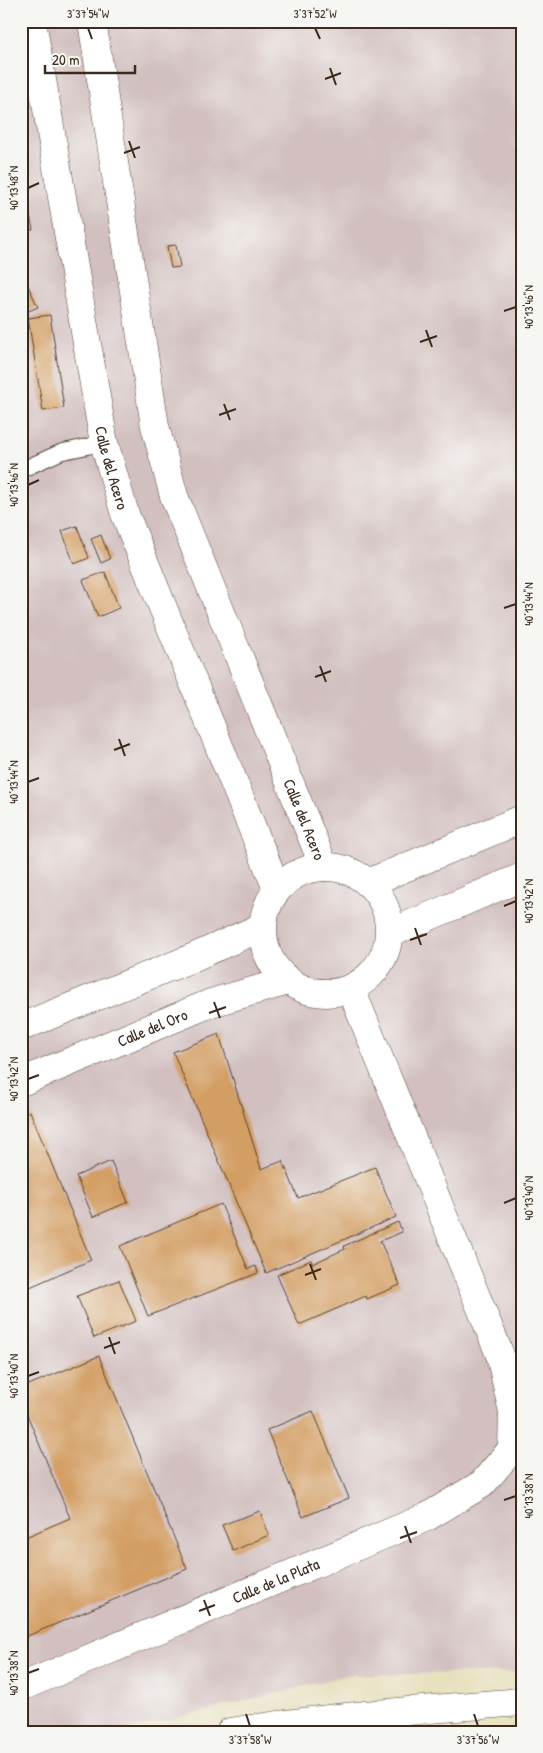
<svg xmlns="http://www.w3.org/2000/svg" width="543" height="1753" viewBox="0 0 543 1753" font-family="'Patrick Hand',sans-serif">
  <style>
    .industrial { fill: #d2bfc0 }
    .building { fill: #d39e64 }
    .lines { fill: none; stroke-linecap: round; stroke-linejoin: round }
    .lane-casing { stroke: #554536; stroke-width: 17 }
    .street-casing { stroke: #554536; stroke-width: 29 }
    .secondary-casing { stroke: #554536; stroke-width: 29 }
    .lane { stroke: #fff; stroke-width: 15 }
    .street { stroke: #fff; stroke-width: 28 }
    .secondary { stroke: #fff; stroke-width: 28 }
    .ticks { fill: none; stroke: #3b2a1e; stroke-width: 2 }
    .labels { text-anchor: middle; stroke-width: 4.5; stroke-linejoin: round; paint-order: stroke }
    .street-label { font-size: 16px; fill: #3b2a1e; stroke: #f6f6f2 }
    .neatline { fill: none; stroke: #3b2a1e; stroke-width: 2 }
    .ticks-label { font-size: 12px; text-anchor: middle; fill: #3b2a1e }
  </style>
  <rect width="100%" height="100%" fill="#f6f6f2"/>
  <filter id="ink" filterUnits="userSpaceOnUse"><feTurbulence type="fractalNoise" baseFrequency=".02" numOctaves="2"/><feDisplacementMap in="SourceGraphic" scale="10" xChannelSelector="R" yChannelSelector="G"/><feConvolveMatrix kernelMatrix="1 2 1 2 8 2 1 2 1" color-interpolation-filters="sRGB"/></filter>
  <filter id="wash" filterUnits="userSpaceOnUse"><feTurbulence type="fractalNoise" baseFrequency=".0096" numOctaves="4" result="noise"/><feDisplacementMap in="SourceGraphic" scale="20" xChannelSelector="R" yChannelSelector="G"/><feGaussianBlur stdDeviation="1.12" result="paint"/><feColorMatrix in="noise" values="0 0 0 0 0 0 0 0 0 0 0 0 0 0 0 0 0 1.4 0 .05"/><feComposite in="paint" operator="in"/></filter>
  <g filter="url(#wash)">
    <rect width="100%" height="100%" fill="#e7e0bc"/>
    <path class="industrial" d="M21,21h501v1651l-174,3 -227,57h-100z"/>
    <g id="blocks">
      <path class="building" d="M21,171l12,59 -12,1z
        M176,245l4,22 -9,1 -4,-22z
        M28,286l10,21 -17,7v-25z
        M50,315l14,93 -21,3 -15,-93z
        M77,526l12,32 -15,6 -12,-33z
        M101,535l9,24 -9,4 -10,-24z
        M105,572l14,36 -21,9 -15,-37z
        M219,1034l42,135 22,-8 15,37 77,-31 21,50 -130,56 -93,-221z
        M30,1111l61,149 -70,31v-176z
        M111,1161l17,41 -35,15 -17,-41z
        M221,1204l27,65 8,-3 2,7 -110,43 -28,-70z
        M398,1222l4,10 -22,9 20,44 -33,14 -1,-3 -67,29 -22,-50 34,-15 1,4 33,-15 -1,-3z
        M119,1280l17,41 -42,17 -17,-42z
        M99,1356l88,213 -162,68 -4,-9v-89l49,-21 -49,-118v-12z
        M313,1411l36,87 -46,19 -36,-87z
        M260,1511l9,24 -36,16 -11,-26z"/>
    </g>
  </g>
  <g filter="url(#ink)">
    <use href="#blocks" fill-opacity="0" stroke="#554536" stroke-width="1"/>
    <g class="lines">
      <g class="lane-casing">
        <path id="lane" d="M21,470l40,-18 43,-9"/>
      </g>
      <g class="street-casing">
        <g id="street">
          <path id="s1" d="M32,21l72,422 21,71 152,375"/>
          <path id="s2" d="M92,21l63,405 19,70 150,371"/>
          <circle cx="326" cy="930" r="63"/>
          <path d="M368,883l154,-64"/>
          <path d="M390,933l132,-56"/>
          <path d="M351,989l149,366 13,57 -1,37 10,4"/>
          <path d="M21,1027l171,-69 70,-31"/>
          <path id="s3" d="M21,1082l190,-79 77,-22"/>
          <path id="s4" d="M21,1687l406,-170 55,-33 30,-35"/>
        </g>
      </g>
      <g class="secondary-casing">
        <path id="secondary" d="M230,1732c97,-15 194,-23 292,-30"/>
      </g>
      <use href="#lane" class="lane"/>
      <use href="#street" class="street"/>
      <use href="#secondary" class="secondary"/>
    </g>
  </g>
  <path class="ticks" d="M88,28l4,11M315,28l5,11M330,68l6,17M325,79l16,-6M129,141l6,17M124,153l16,-6M28,188l11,-5M504,311l12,-4M426,330l6,17M420,342l17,-6M224,404l6,16M219,415l17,-6M28,485l11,-5M504,608l12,-4M320,666l6,16M315,677l16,-6M119,739l6,17M114,750l16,-6M28,782l11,-4M504,906l12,-5M415,928l6,17M410,940l17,-6M214,1002l6,16M209,1013l17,-6M28,1079l11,-4M504,1203l12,-5M310,1264l6,16M305,1275l16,-6M109,1337l6,17M104,1348l16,-6M28,1376l11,-4M504,1500l12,-4M405,1526l6,17M400,1538l17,-6M204,1600l6,16M199,1611l16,-6M28,1673l11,-4M246,1714l4,12M474,1714l4,12"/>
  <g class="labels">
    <g class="street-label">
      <text dy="6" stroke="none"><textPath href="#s1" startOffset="454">Calle del Acero</textPath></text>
      <text dy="6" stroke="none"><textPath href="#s2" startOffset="831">Calle del Acero</textPath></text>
      <text dy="6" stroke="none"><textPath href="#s3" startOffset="142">Calle del Oro</textPath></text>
      <text dy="6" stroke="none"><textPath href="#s4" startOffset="276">Calle de la Plata</textPath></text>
    </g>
  </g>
  <rect width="543" height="1753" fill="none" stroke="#f6f6f2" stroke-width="55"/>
  <path d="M45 65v8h90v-8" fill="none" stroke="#3b2a1e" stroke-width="2.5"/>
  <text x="52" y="65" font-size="15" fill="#3b2a1e" stroke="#f6f6f2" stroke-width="4" paint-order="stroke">20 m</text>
  <rect x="28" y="28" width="488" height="1698" class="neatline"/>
  <g class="ticks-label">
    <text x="88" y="18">3°37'54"W</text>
    <text x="315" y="18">3°37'52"W</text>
    <text transform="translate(14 188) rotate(-90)" y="4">40°13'48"N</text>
    <text transform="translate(529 307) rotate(-90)" y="4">40°13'46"N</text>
    <text transform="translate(14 485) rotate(-90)" y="4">40°13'46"N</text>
    <text transform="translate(529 604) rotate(-90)" y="4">40°13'44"N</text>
    <text transform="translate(14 782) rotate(-90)" y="4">40°13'44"N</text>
    <text transform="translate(529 901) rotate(-90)" y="4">40°13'42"N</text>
    <text transform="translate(14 1079) rotate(-90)" y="4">40°13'42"N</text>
    <text transform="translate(529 1198) rotate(-90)" y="4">40°13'40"N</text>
    <text transform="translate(14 1376) rotate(-90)" y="4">40°13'40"N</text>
    <text transform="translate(529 1496) rotate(-90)" y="4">40°13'38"N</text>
    <text transform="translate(14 1673) rotate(-90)" y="4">40°13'38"N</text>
    <text x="250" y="1744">3°37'58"W</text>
    <text x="478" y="1744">3°37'56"W</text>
  </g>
</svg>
